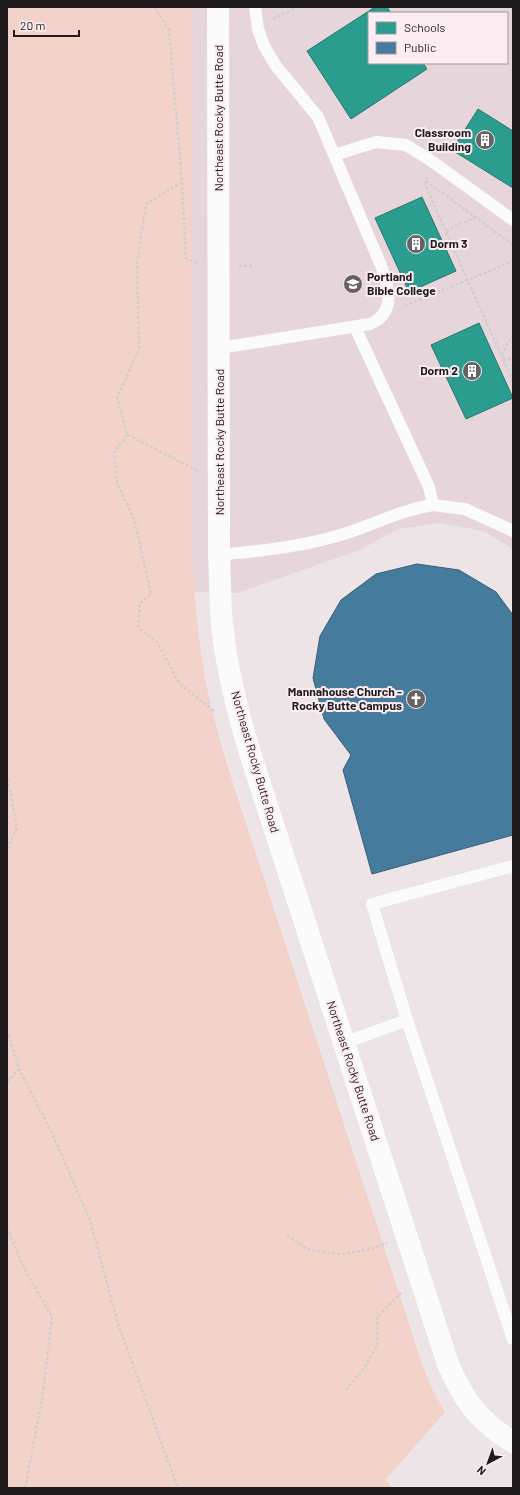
<svg xmlns="http://www.w3.org/2000/svg" width="520" height="1495" viewBox="0 0 520 1495" font-family="Barlow,sans-serif">
  <style>
    .built { fill: #e6d6dc; fill-rule: evenodd }
    .green { fill: #f3d2ca }
    .schools { fill: #2a9d8f; stroke: #27766d }
    .public { fill: #457b9d; stroke: #3a5e77 }
    .lines { fill: none; stroke-linecap: round; stroke-linejoin: round }
    .path { stroke: #d1cecf; stroke-width: 2.5; stroke-dasharray: 3 2; stroke-linecap: butt }
    .service { stroke: #fcfbfb; stroke-width: 12 }
    .tertiary { stroke: #fcfbfb; stroke-width: 22 }
    .labels { text-anchor: middle; stroke-width: 4; stroke-linejoin: round; paint-order: stroke }
    .street-label { font-size: 12px; fill: #201b1d; stroke: #fcedf2 }
    .poi-label { font-size: 12px; font-weight: bold; fill: #201b1d; stroke: #fcedf2; text-anchor: end }
  </style>
  <rect width="100%" height="100%" fill="#ece4e6"/>
  <path class="built" d="M192,7h321v542l-30,-18 -43,-8 -42,6 -38,21 -123,43 -43,-1 -2,-51 1,-505zM369,13h138v50h-138z"/>
  <path class="green" d="M7,7h185l1,29 -1,505c2,55 6,111 19,165 5,21 11,41 17,62l194,596 10,25 13,23 -59,67 6,9h-385z"/>
  <path class="schools" d="M375,7h12l4,6h-22v50h54l4,6 -76,50 -44,-68z
    M478,109l35,22v57l-61,-38z
    M422,197l34,74 -47,21 -34,-74z
    M479,323l34,75 -47,21 -35,-74z"/>
  <path class="public" d="M417,564l42,6 37,22 17,23v220l-141,39 -29,-104 8,-15 -27,-36 -11,-41 7,-42 21,-36 35,-26z"/>
  <g class="lines">
    <path class="path" d="M154,7l15,23 13,152 -36,22 -9,59 2,86 -22,48 10,38 -13,17 3,31 17,36 17,75 -11,10 -2,24 19,14 22,41 36,29
      M273,19l25,-12
      M427,177l-2,7 88,198
      M426,181l87,64
      M182,182l4,76 11,5
      M446,231l29,-14
      M239,266h14
      M405,306l108,-45
      M502,355l11,-21
      M503,359h10
      M128,435l70,36
      M7,774l10,53 -10,23
      M7,1030l12,39 33,64 38,87 28,104 60,164
      M7,1082l12,-13
      M7,1228l19,44 26,45 -10,83 -17,88
      M287,1235l20,14 31,5 29,-4 20,-7
      M346,1390l16,-19 15,-25v-29l24,-24"/>
    <path class="service" d="M334,155l42,-13 30,3 24,15 83,60
      M355,327l74,160 4,18 32,4 48,22
      M220,348l150,-24c26,-11 19,-36 12,-56l-64,-151 -42,-51 -12,-20 -6,-17 -3,-22
      M219,555c40,-4 80,-8 118,-19 33,-9 62,-26 96,-31
      M513,866l-141,38 35,116 106,319
      M344,1043l63,-23"/>
    <path class="tertiary" d="M218,7l1,548c1,19 1,37 2,56 3,47 15,94 28,139l199,614c15,35 31,58 65,78"/>
  </g>
  <defs>
    <g id="building-disc" transform="scale(1)"><circle r="9.5" fill="#676163" stroke="#fcedf2"/><path d="M-4-6H4V6H1V3H-1V6H-4ZM-2.5-4.3h1.7v1.8h-1.7ZM.8-4.3h1.7v1.8H.8ZM-2.5-1h1.7V.8h-1.7ZM.8-1h1.7V.8H.8Z" fill="#fff"/></g>
    <g id="university-disc" transform="scale(1)"><circle r="9.5" fill="#676163" stroke="#fcedf2"/><path d="M0-5L7-2L0 1L-7-2ZM-4 1L0 2.5L4 1V4Q0 6-4 4Z" fill="#fff"/></g>
    <g id="church-disc" transform="scale(1)"><circle r="9.5" fill="#676163" stroke="#fcedf2"/><path d="M-1.2-6h2.4v3.5h3.3v2.4h-3.3V6h-2.4V-.1h-3.3v-2.4h3.3Z" fill="#fff"/></g>
  </defs>
  <g fill-rule="evenodd">
    <use href="#building-disc" x="485" y="140"/>
    <use href="#building-disc" x="416" y="244"/>
    <use href="#university-disc" x="353" y="284"/>
    <use href="#building-disc" x="472" y="371"/>
    <use href="#church-disc" x="416" y="699"/>
  </g>
  <g class="labels">
    <g class="street-label">
      <text transform="translate(219 118) rotate(-90)" y="4">Northeast Rocky Butte Road</text>
      <text transform="translate(220 442) rotate(-90)" y="4">Northeast Rocky Butte Road</text>
      <text transform="translate(255 762) rotate(74)" y="4">Northeast Rocky Butte Road</text>
      <text transform="translate(353 1071) rotate(72)" y="4">Northeast Rocky Butte Road</text>
    </g>
    <g class="poi-label">
      <text x="471" y="137">Classroom<tspan x="471" dy="14">Building</tspan></text>
      <text x="430" y="248" text-anchor="start">Dorm 3</text>
      <text x="367" y="281" text-anchor="start">Portland<tspan x="367" dy="14">Bible College</tspan></text>
      <text x="458" y="375">Dorm 2</text>
      <text x="402" y="696">Mannahouse Church -<tspan x="402" dy="14">Rocky Butte Campus</tspan></text>
    </g>
  </g>
  <rect width="520" height="1495" fill="none" stroke="#201b1d" stroke-width="16"/>
  <rect x="368" y="12" width="140" height="52" fill="#fcedf2" stroke="#a4999d"/>
  <rect x="376" y="22" width="20" height="12" fill="#2a9d8f" stroke="#a4999d"/>
  <text x="404" y="32" font-size="12" fill="#201b1d">Schools</text>
  <rect x="376" y="42" width="20" height="12" fill="#457b9d" stroke="#a4999d"/>
  <text x="404" y="52" font-size="12" fill="#201b1d">Public</text>
  <g transform="translate(488 1463) rotate(221)" stroke="#fcedf2" stroke-width="3" paint-order="stroke">
  <path d="M0-3L7 15L0 10L-7 15Z" fill="#201b1d"/>
  <text y="-6" font-size="11" font-weight="bold" text-anchor="middle" fill="#201b1d">N</text>
  </g>
  <path d="M14 30v6h65v-6" fill="none" stroke="#201b1d" stroke-width="2"/>
  <text x="20" y="30" font-size="12" fill="#201b1d" stroke="#fcedf2" stroke-width="3" paint-order="stroke">20 m</text>
</svg>
